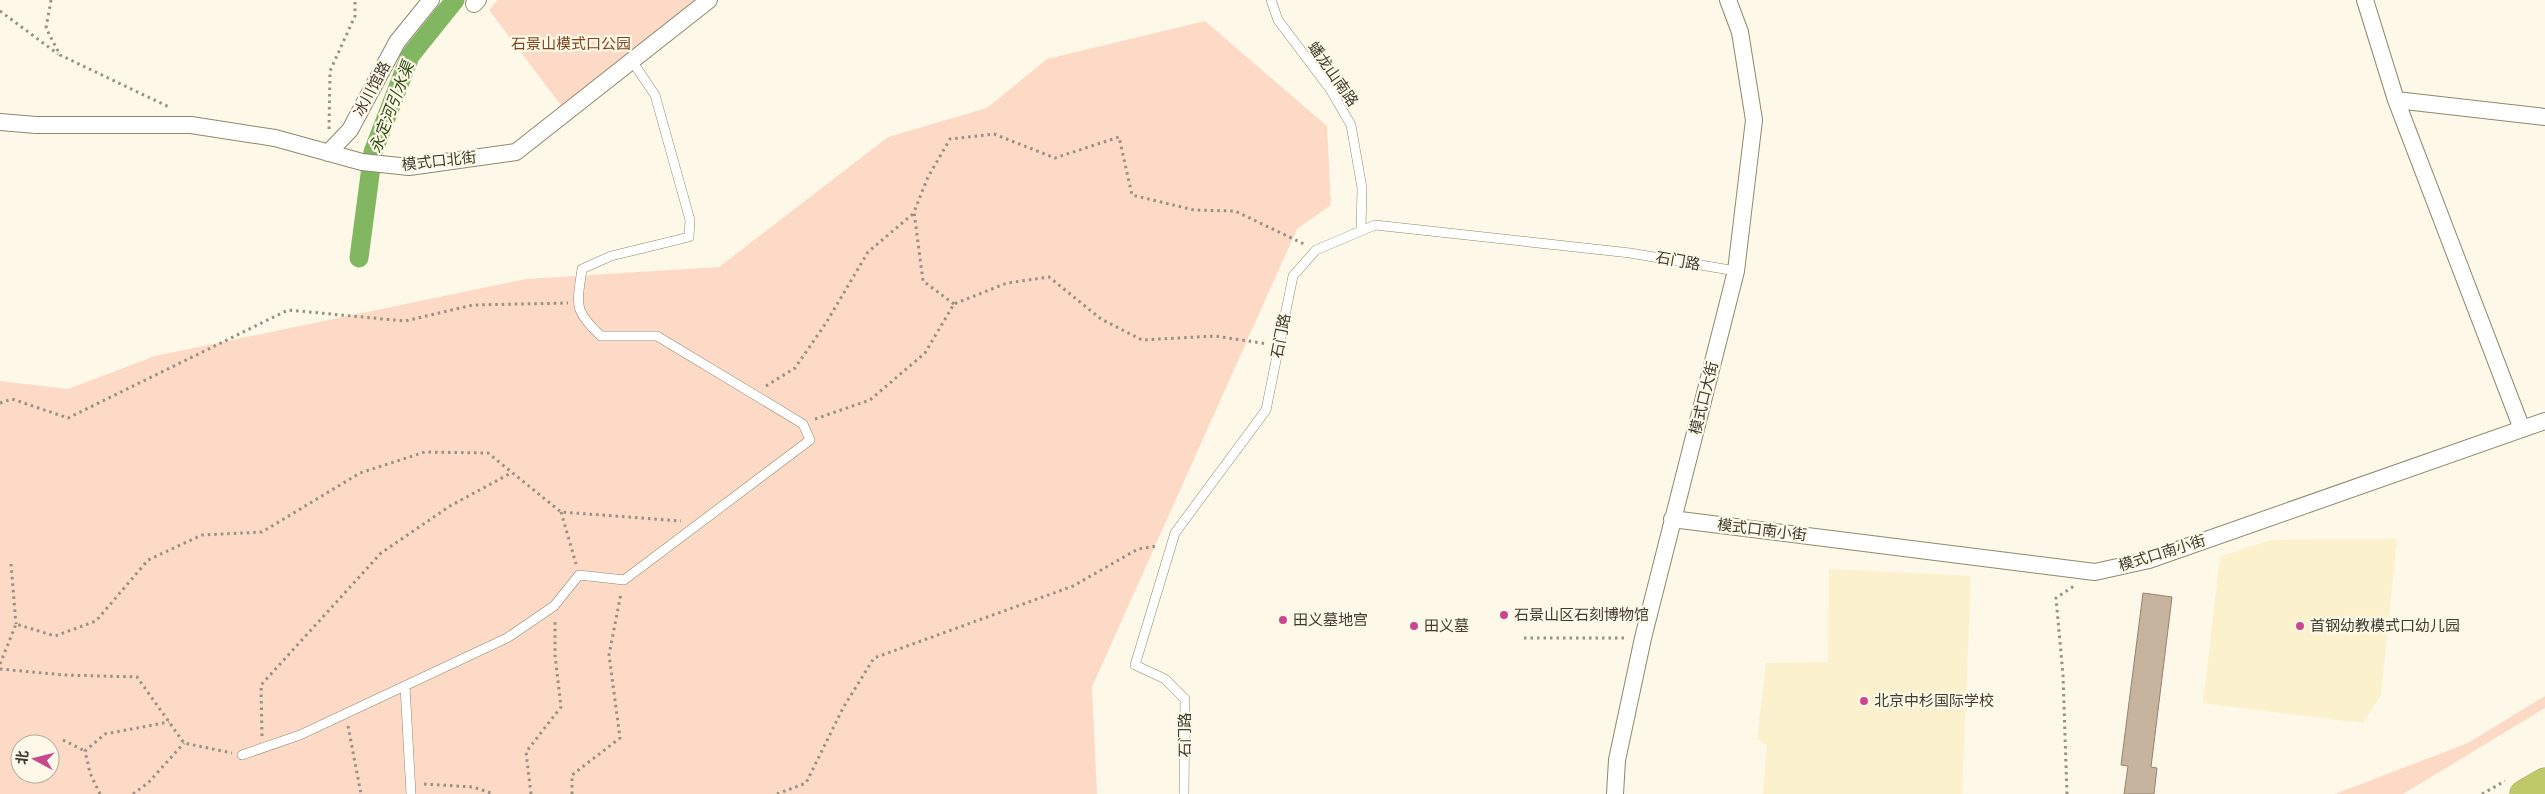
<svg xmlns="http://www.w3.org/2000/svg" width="2545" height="794" viewBox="0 0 2545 794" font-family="'Fira Sans Condensed','Noto Sans SC',sans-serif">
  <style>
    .built { fill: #fcf1cd }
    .green { fill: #fddac6; fill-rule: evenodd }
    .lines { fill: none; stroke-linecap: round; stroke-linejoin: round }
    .canal { stroke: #82b761; stroke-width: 19 }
    .building { fill: #c7b49e; stroke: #95836e }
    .lane-casing { stroke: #8f886e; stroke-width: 10 }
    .street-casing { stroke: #8f886e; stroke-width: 18 }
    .highway-casing { stroke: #929755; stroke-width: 29 }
    .path { stroke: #959183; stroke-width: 3; stroke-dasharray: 2.5 4; stroke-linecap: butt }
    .lane { stroke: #fff; stroke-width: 9 }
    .street { stroke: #fff; stroke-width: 16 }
    .highway { stroke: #bfc969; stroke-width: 28 }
    .poi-dot { fill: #c9478f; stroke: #fdf8e7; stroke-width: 2 }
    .labels { text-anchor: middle; stroke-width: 4.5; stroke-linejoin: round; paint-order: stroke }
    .park-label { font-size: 15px; fill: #80451e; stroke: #fdf8e7 }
    .street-label { font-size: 15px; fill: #3e3b2f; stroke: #fdf8e7 }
    .poi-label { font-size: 15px; fill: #3e3b2f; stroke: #fdf8e7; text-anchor: start }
    .water-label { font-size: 16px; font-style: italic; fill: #2a4d11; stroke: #fdf8e7 }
  </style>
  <rect width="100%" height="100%" fill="#fdf8e7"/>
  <path class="built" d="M2397,539l-16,156 -18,28 -160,-20 17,-146 50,-17z
    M1829,569l142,7 -9,218h-199l4,-49 -10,-6 9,-76 62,-1z"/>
  <path class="green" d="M498,0h200l-135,108 -74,-98z
    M1205,21l122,105 4,79 -34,24 -205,458 5,107h-1097v-413l68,8 87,-33 371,-77 193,-12 169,-130 99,-29 60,-49zM20,744h30v30h-30z
    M2545,696v12l-142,86h-68l133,-51z"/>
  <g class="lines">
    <path class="canal" d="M359,258l14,-106 37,-96 45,-56"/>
  </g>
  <path class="building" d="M2143,593l29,4 -21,170 6,1 -3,26h-30l4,-28 -7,-1z"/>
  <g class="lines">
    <g class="lane-casing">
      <path id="lane" d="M1271,0l7,20 52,69 21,36 11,63 -1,42
        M405,686l6,108
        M242,755l58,-20 207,-97 47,-32 25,-31 45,5 186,-140 -7,-16 -146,-88h-56c-28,-26 -24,-31 -19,-67l29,-13 78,-19 1,-17 -35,-125 -23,-34
        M1184,794l1,-95 -20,-20 -30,-14 40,-132 91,-123 27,-134 23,-26 59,-25 255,28 106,18"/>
    </g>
    <g class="street-casing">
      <path id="street" d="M2365,0l31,100 126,329
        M474,4l4,-4
        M2396,100l149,17
        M0,122l36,3h155l84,13 87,24 47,5 107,-15 193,-152
        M328,153l22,-23 47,-88 34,-42
        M1672,519l423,53 54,-12 396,-139
        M1615,794l2,-34 26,-122 93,-367 18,-151 -14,-88 -12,-32"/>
    </g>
    <g class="highway-casing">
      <path id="highway" d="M2524,794l21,-12"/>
    </g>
    <path class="path" d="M51,0l-5,28 14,27 109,52
      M0,11l58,43
      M329,129l1,-58 25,-55v-16
      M954,304l-31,-23 -9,-69 14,-35 22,-38 44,-5 61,24 64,-21 13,58 62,15 41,1 71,34
      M766,386l29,-18 31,-45 42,-71 46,-39
      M0,403l12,-4 56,19 220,-108 117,11 68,-16 95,-2
      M815,419l55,-19 55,-47 29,-49 53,-21 42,-6 52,42 41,21 73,-4 53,8
      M561,512l15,52
      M11,564l5,60
      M1524,638h103
      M0,664l16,-40 39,12 41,-15 52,-61 54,-25 60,-3 98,-59 65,-21 63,1 73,59 120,9
      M0,669l64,6 73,2 47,66 48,10
      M348,726l13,68
      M262,736l-1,-51 120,-132 69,-47 61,-33
      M63,740l22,11
      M424,784l49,3 21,7
      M100,794l-10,-21 -5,-22 20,-17 64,-12
      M133,794l15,-11 36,-40
      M531,794l-5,-42 35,-45 -6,-52v-35
      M572,794v-19l48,-37 -11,-83 12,-62
      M777,794l29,-11 37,-75 31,-50 199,-72 65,-37 19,-3
      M2067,794l-4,-119 -7,-77 18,-12
      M2482,794l23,-13"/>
    <use href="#lane" class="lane"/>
    <use href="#street" class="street"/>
    <use href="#highway" class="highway"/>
  </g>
  <g class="poi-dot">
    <circle cx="1504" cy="615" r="5"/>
    <circle cx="1283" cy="620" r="5"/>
    <circle cx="1414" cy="626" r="5"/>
    <circle cx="2300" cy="626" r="5"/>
    <circle cx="1864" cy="701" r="5"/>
  </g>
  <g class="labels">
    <g class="park-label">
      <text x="571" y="49">石景山模式口公园</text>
    </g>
    <g class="street-label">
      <text transform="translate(1333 74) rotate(55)" y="5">蟠龙山南路</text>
      <text transform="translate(372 89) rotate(-62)" y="5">冰川馆路</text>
      <text transform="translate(439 161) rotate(-6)" y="5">模式口北街</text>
      <text transform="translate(1678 261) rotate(10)" y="5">石门路</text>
      <text transform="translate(1281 336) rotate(-79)" y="5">石门路</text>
      <text transform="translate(1704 398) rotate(-76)" y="5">模式口大街</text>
      <text transform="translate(1762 530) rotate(7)" y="5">模式口南小街</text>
      <text transform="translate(2162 553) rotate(-17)" y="5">模式口南小街</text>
      <text transform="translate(1185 735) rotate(-90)" y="5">石门路</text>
    </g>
    <g class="poi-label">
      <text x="1514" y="620">石景山区石刻博物馆</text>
      <text x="1293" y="625">田义墓地宫</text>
      <text x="1424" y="631">田义墓</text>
      <text x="2310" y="631">首钢幼教模式口幼儿园</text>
      <text x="1874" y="706">北京中杉国际学校</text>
    </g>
    <g class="water-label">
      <text transform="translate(391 107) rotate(-69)" y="6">永定河引水渠</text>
    </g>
  </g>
  <g transform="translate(35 759) rotate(277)"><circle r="24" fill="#fdf8e7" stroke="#b1ac9d"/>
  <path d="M0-4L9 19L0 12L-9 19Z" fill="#c9478f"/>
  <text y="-8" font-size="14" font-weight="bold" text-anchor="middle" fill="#3e3b2f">北</text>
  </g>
</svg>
